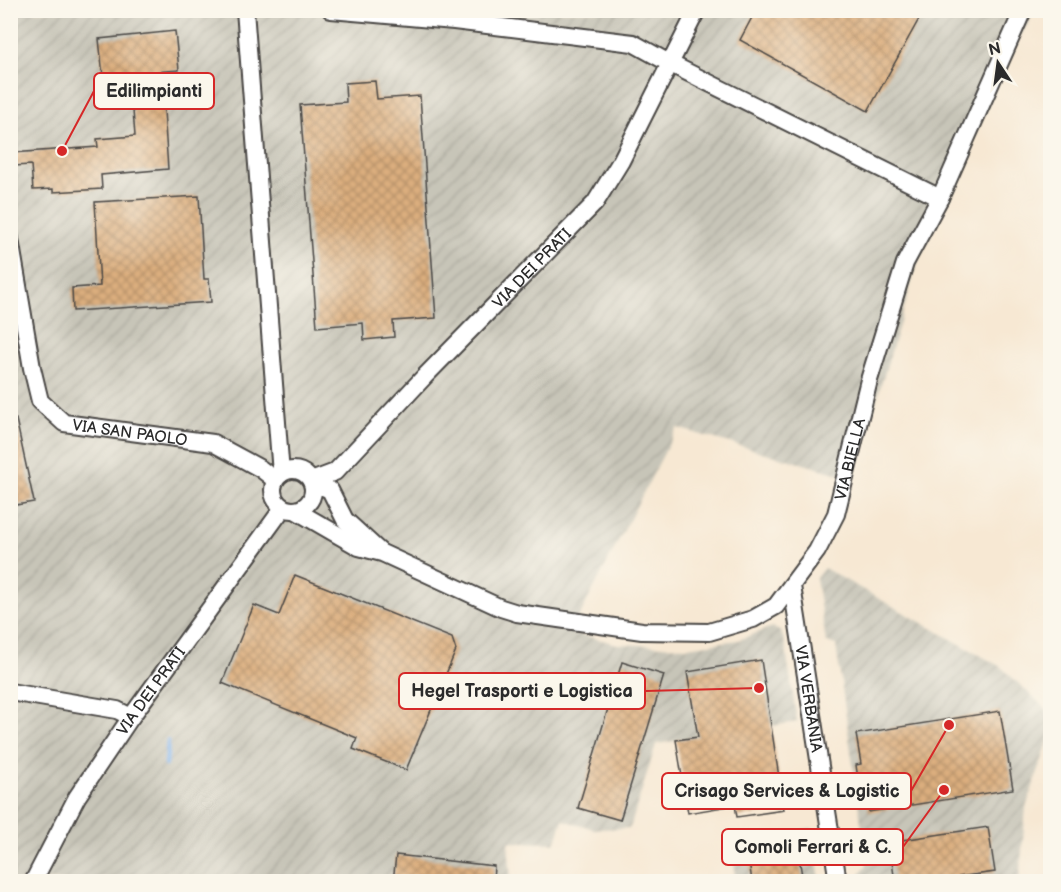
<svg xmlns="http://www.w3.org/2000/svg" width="1061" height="892" viewBox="0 0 1061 892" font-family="'Balsamiq Sans',sans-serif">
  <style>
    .industrial { fill: url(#industrial-furrows) }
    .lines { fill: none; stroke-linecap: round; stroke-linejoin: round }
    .stream { stroke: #81b5ef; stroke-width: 4.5 }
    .building { fill: url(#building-cross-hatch) }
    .minor-casing { stroke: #4a4744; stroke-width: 20 }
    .minor { stroke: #fff; stroke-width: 16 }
    .labels { text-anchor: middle; stroke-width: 5; stroke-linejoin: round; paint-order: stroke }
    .street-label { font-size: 16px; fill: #2b2b2b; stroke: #fbf7ec }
    .leader { fill: none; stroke: #d62828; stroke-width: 2 }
    .callout-dot { fill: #d62828; stroke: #fbf7ec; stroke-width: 2 }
    .callout { fill: #fbf7ec; stroke: #d62828; stroke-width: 2 }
    .callout-label { font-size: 18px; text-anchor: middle; font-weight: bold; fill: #2b2b2b }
  </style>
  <defs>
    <pattern id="industrial-furrows" width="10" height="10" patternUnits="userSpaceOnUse" patternTransform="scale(1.5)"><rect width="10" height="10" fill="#c7c5b8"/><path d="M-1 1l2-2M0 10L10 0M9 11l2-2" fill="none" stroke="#aba99e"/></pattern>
    <pattern id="building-cross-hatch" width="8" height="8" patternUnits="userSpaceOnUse" patternTransform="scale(1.5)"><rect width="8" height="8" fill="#dbae7e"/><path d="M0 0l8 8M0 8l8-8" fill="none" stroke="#b28e67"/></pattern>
  </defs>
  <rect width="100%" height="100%" fill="#fbf7ec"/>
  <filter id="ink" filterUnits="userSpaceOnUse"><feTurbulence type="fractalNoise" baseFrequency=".0167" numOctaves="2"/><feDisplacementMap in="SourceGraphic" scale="12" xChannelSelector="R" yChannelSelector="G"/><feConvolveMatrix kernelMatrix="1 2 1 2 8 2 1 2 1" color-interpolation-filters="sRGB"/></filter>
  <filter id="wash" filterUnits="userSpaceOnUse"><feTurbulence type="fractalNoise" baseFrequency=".008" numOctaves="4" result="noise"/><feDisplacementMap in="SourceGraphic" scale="24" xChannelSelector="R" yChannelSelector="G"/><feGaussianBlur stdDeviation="1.35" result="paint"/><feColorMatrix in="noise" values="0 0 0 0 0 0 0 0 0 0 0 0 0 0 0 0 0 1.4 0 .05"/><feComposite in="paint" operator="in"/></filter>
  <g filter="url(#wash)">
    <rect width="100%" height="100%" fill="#f7e8d3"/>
    <path class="industrial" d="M10,11h1025l-26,45 -56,132 -35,74 -65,216 -176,-50 -106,204 46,12 70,3 52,-7 33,-13 9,5 4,12 12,78 -141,22 -26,84 -36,1 -31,-9 -8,23 -47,-1 3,39h-500z
      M824,568l177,99 49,46v23l-24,71 -7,74h-158l-1,-8 7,-8 -31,-220 -10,-3 -10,-64z
      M812,828l8,53h-85l-2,-37z"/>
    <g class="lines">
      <path class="stream" d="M166,765l2,-24"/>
    </g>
    <g id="blocks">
      <path class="building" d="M756,10h168l-56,101 -128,-71z
        M175,31l4,39 -76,6 -4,-37z
        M375,81l2,18 43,-3 16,222 -43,3 1,16 -30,3 -1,-17 -46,4 -17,-222 46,-3 -1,-19z
        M163,96l5,73 -67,6 1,14 -49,3v-3l-20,1 -2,-25 -18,1 -2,-13 87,-6 -1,-8 38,-3 -3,-38z
        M199,196l5,83h5l2,23 -138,9 -1,-23 28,-2 -5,-84z
        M10,419h6l18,83 -24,4z
        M295,575l157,63 4,12 -50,120 -53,-21 4,-11 -135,-55 32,-78 25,10z
        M761,660l23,150 -47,7 -2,-12 -47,8 -12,-73 22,-3 -11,-65z
        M622,662l42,13 -44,145 -42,-12z
        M1000,711l13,78 -144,23 -6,-35 -5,1 -1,-6 -1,-7 5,-1 -5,-30z
        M988,827l7,45 -36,5 1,5h-65l-6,-40z
        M797,845l6,37h-51l-4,-29z
        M396,855l98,11 -1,16h-100z"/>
    </g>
  </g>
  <g filter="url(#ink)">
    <use href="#blocks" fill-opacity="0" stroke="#4a4744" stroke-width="1.5"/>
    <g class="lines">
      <g class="minor-casing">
        <g id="minor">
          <path d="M245,10l36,464"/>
          <path d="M940,198l83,-188"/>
          <path id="s1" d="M10,239l22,129 8,33 24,22 149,20 48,26 14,11"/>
          <circle cx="293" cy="490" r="20"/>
          <path id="s2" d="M311,481l24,-9 90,-96 170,-173 26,-42 76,-151"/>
          <path d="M313,487h10l7,3 15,30 34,31"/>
          <path id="s3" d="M295,510l64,37 23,6 119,55 16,5 125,18 67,1 44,-13 23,-13 41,-55 19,-37 33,-134 36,-117 35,-65 -271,-135 -36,-20 -179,-22 -123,-11"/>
          <path id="s4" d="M792,586l46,296"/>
          <path d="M10,692l107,18 14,7"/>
          <path id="s5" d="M33,882l44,-85 54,-80 152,-209"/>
        </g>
      </g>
      <use href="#minor" class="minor"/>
    </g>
  </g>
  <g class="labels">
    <g class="street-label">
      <text dy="6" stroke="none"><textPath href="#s2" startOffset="309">VIA DEI PRATI</textPath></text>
      <text dy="6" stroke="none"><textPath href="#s1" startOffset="264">VIA SAN PAOLO</textPath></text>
      <text dy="6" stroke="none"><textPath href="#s3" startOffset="678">VIA BIELLA</textPath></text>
      <text dy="6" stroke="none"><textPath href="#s5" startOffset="225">VIA DEI PRATI</textPath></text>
      <text dy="6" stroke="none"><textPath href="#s4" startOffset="114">VIA VERBANIA</textPath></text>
    </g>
  </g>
  <path class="leader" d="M62 151L94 91M759 688L645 691M949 725L911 791M944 790L903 847"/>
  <g class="callout-dot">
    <circle cx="62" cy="151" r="6"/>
    <circle cx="759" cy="688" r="6"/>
    <circle cx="949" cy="725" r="6"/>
    <circle cx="944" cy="790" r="6"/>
  </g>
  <g class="callout">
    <rect x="94" y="73" width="120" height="36" rx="6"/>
    <rect x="399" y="673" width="246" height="36" rx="6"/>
    <rect x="662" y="773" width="249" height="36" rx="6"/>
    <rect x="722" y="829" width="181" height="36" rx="6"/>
  </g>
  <g class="callout-label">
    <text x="154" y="97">Edilimpianti</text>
    <text x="522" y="697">Hegel Trasporti e Logistica</text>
    <text x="787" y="797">Crisago Services &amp; Logistic</text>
    <text x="813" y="853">Comoli Ferrari &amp; C.</text>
  </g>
  <rect width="1061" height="892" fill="none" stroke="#fbf7ec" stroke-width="36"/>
  <g transform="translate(998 63) rotate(347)" stroke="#fbf7ec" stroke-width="4.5" paint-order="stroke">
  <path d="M0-4.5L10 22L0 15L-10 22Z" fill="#2b2b2b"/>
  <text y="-9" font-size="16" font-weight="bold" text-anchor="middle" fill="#2b2b2b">N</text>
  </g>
</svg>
